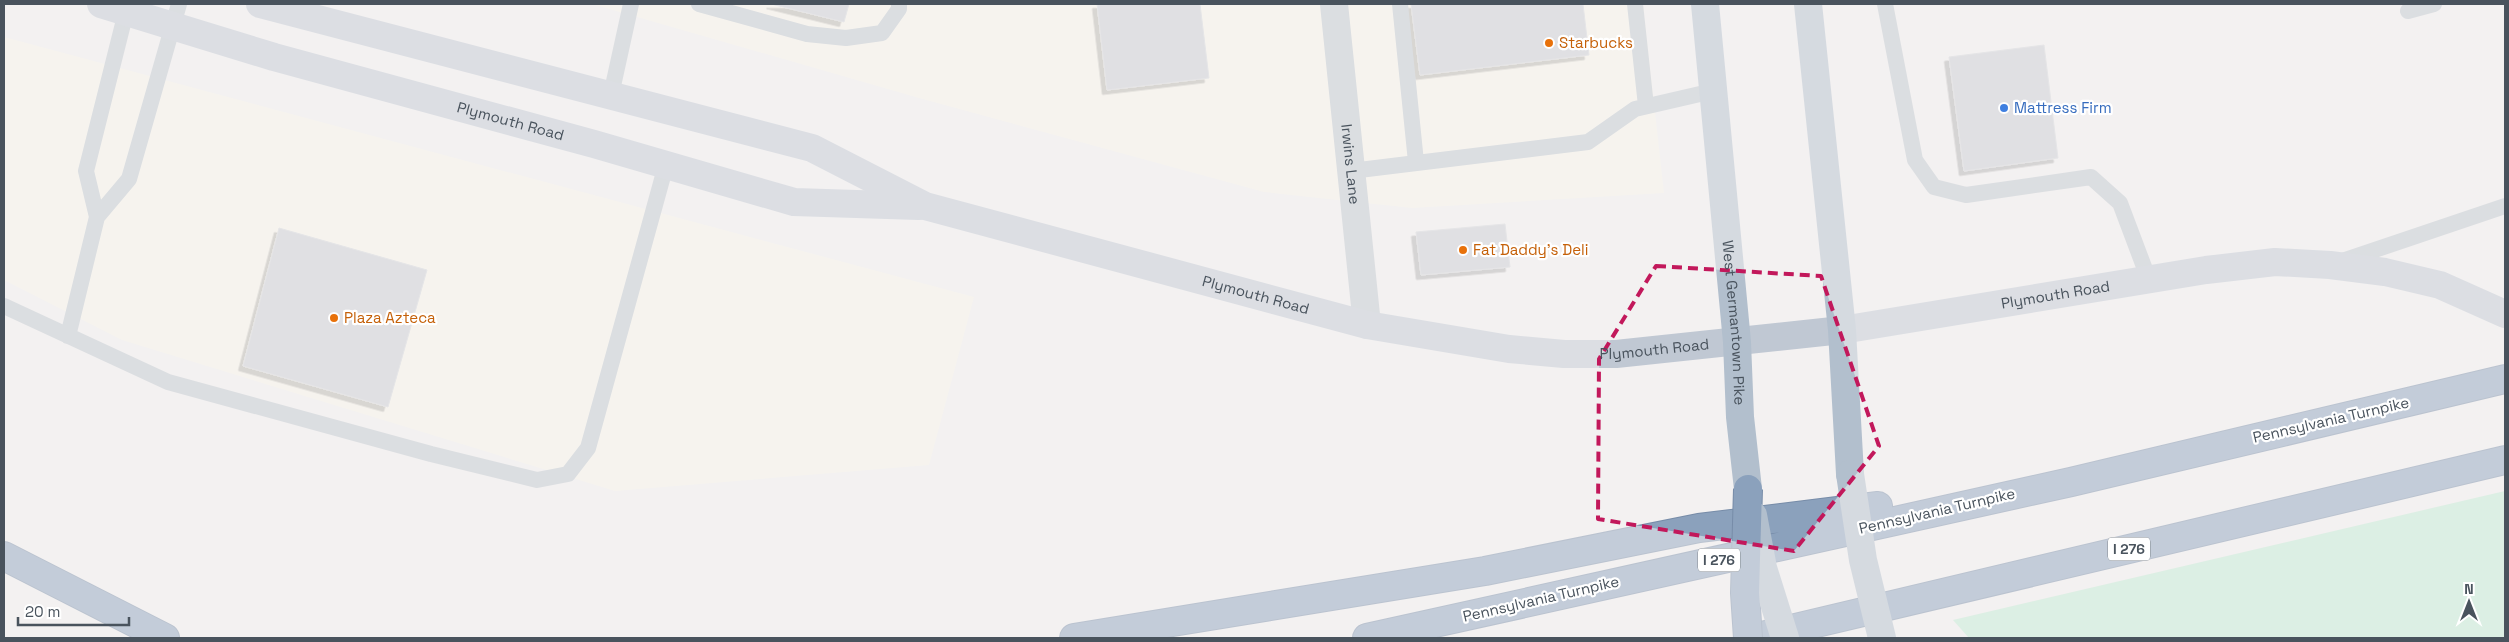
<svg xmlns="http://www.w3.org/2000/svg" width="2509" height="642" viewBox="0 0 2509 642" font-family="'Space Grotesk',sans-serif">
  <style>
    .commercial { fill: #fbf7ec }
    .green { fill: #c2edd4 }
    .building { fill: #cbcdd3; stroke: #d5d7db; filter: url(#shadow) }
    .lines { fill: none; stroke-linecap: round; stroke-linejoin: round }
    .highway-casing { stroke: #778ca8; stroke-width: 30 }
    .lane { stroke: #bfc7ce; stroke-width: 16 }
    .street { stroke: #bfc7ce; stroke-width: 28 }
    .secondary { stroke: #c0c8d3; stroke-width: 28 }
    .primary { stroke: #b2bfcd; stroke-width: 28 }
    .highway { stroke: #8ba1bc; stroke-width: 28 }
    .highway-bridge-casing { stroke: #778ca8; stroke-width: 30; stroke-linecap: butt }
    .primary-bridge { stroke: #b2bfcd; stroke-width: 28 }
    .highway-bridge { stroke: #8ba1bc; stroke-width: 28 }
    .marked { fill: none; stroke: #c2185b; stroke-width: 4; stroke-dasharray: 10 6; stroke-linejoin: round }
    .food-dot { fill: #e8710a; stroke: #fff; stroke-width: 2 }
    .shop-dot { fill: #3f7fe0; stroke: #fff; stroke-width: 2 }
    .labels { text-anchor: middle; stroke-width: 4.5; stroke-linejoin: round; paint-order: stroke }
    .shield { fill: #fff; stroke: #80878e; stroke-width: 1 }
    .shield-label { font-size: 14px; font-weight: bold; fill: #49535d }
    .food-label { font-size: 15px; fill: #c56008; stroke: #fff; text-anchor: start }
    .shop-label { font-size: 15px; fill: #366cbe; stroke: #fff; text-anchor: start }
    .street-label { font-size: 15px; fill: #49535d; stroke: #fff }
  </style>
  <defs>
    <filter id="shadow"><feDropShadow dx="-4.5" dy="4.5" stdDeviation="0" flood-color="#0004"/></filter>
  </defs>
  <rect width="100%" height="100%" fill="#f3f1f1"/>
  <path class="commercial" d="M592,4h1051l21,189 -252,15 -148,-16 -345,-94z
    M4,37l970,260 -45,168 -314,26 -493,-151 -118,-60z"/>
  <path class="green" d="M2505,491v147h-536l-16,-18z"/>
  <path class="building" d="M771,4h78l-5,18z
    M1097,4h103l9,74 -102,12z
    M1411,4h172l6,51 -169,20z
    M2044,45l14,113 -94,13 -15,-114z
    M1505,224l5,43 -89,8 -5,-43z
    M279,228l148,42 -39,137 -145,-41z"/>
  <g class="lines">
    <g class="highway-casing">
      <path id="highway" d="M4,556l161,82
        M1074,638l411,-67 214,-43 179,-22
        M1367,638l704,-156 434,-103
        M1753,638l752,-178"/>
    </g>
    <path class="lane" d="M699,4l108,30 39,4 36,-5 17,-24v-5
      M1400,4l16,158
      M1635,4l11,102
      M1885,4l30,156 19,27 32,8 125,-18 29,26 29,77
      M2408,11l26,-7
      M611,95l20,-91
      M1351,171l237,-29 47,-33 78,-18
      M97,217l-11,-46 42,-167
      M2339,262l166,-56
      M4,306l164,76 263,72 106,26 31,-6 20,-26 78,-283
      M68,336l29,-119 32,-38 50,-175"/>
    <path class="street" id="s1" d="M1334,4l33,321"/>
    <g class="secondary">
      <path id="s2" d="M101,4l173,53 320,87 200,58 125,4"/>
      <path id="s3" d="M260,4l552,144 113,58 442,119 142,24 55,5h52l226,-24 364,-60 69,-8 55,3 55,7 55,13 65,29"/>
    </g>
    <g class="primary">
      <path id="s4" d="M1705,4l32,338 3,75 8,72"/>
      <path d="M1808,4l34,326 8,144"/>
    </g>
    <use href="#highway" class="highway"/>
    <g class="highway-bridge-casing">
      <path id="highway-bridge" d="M1748,489l-3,104 3,45"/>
    </g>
    <path class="primary-bridge" d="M1850,474l13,86 19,78
      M1753,515l10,53 22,70"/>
    <use href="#highway-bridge" class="highway-bridge"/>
  </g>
  <path d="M0 0H2509V642H0ZM1656,266l165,10 58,170 -85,105 -196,-32 1,-160z" fill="#f3f1f1" fill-opacity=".55" fill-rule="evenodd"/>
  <path class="marked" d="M1656,266l165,10 58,170 -85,105 -196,-32 1,-160z"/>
  <g class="food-dot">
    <circle cx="1549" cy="43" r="5"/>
    <circle cx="1463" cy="250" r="5"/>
    <circle cx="334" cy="318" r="5"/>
  </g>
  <circle class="shop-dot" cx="2004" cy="108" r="5"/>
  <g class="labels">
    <g class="shield">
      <rect x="2108" y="537.5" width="42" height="23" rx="4"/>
      <rect x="1698" y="548.5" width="42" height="23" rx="4"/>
    </g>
    <g class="shield-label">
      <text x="2129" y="554">I 276</text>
      <text x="1719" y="565">I 276</text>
    </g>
    <g class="food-label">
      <text x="1559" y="48">Starbucks</text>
      <text x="1473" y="255">Fat Daddy's Deli</text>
      <text x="344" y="323">Plaza Azteca</text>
    </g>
    <g class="shop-label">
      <text x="2014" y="113">Mattress Firm</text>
    </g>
    <g class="street-label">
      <text dy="5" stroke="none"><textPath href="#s2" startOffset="426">Plymouth Road</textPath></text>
      <text dy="5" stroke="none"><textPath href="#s1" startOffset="161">Irwins Lane</textPath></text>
      <text dy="5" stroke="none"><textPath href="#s3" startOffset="1040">Plymouth Road</textPath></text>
      <text dy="5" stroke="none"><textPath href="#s3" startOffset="1850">Plymouth Road</textPath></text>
      <text dy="5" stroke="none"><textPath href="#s4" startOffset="320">West Germantown Pike</textPath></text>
      <text dy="5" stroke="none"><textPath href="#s3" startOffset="1445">Plymouth Road</textPath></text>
      <text transform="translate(2331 420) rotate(-13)" y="5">Pennsylvania Turnpike</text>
      <text transform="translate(1937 511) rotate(-13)" y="5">Pennsylvania Turnpike</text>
      <text transform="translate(1541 599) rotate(-13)" y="5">Pennsylvania Turnpike</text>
    </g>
  </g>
  <rect width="2509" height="642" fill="none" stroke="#49535d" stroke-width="10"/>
  <g transform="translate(2469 602)" stroke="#ffffff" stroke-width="4" paint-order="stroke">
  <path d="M0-4L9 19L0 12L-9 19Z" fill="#49535d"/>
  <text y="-8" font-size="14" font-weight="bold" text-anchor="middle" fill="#49535d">N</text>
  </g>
  <path d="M18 617v8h111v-8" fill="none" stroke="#49535d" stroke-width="2.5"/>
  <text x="25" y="617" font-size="15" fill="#49535d" stroke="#ffffff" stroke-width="4" paint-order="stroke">20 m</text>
</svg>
